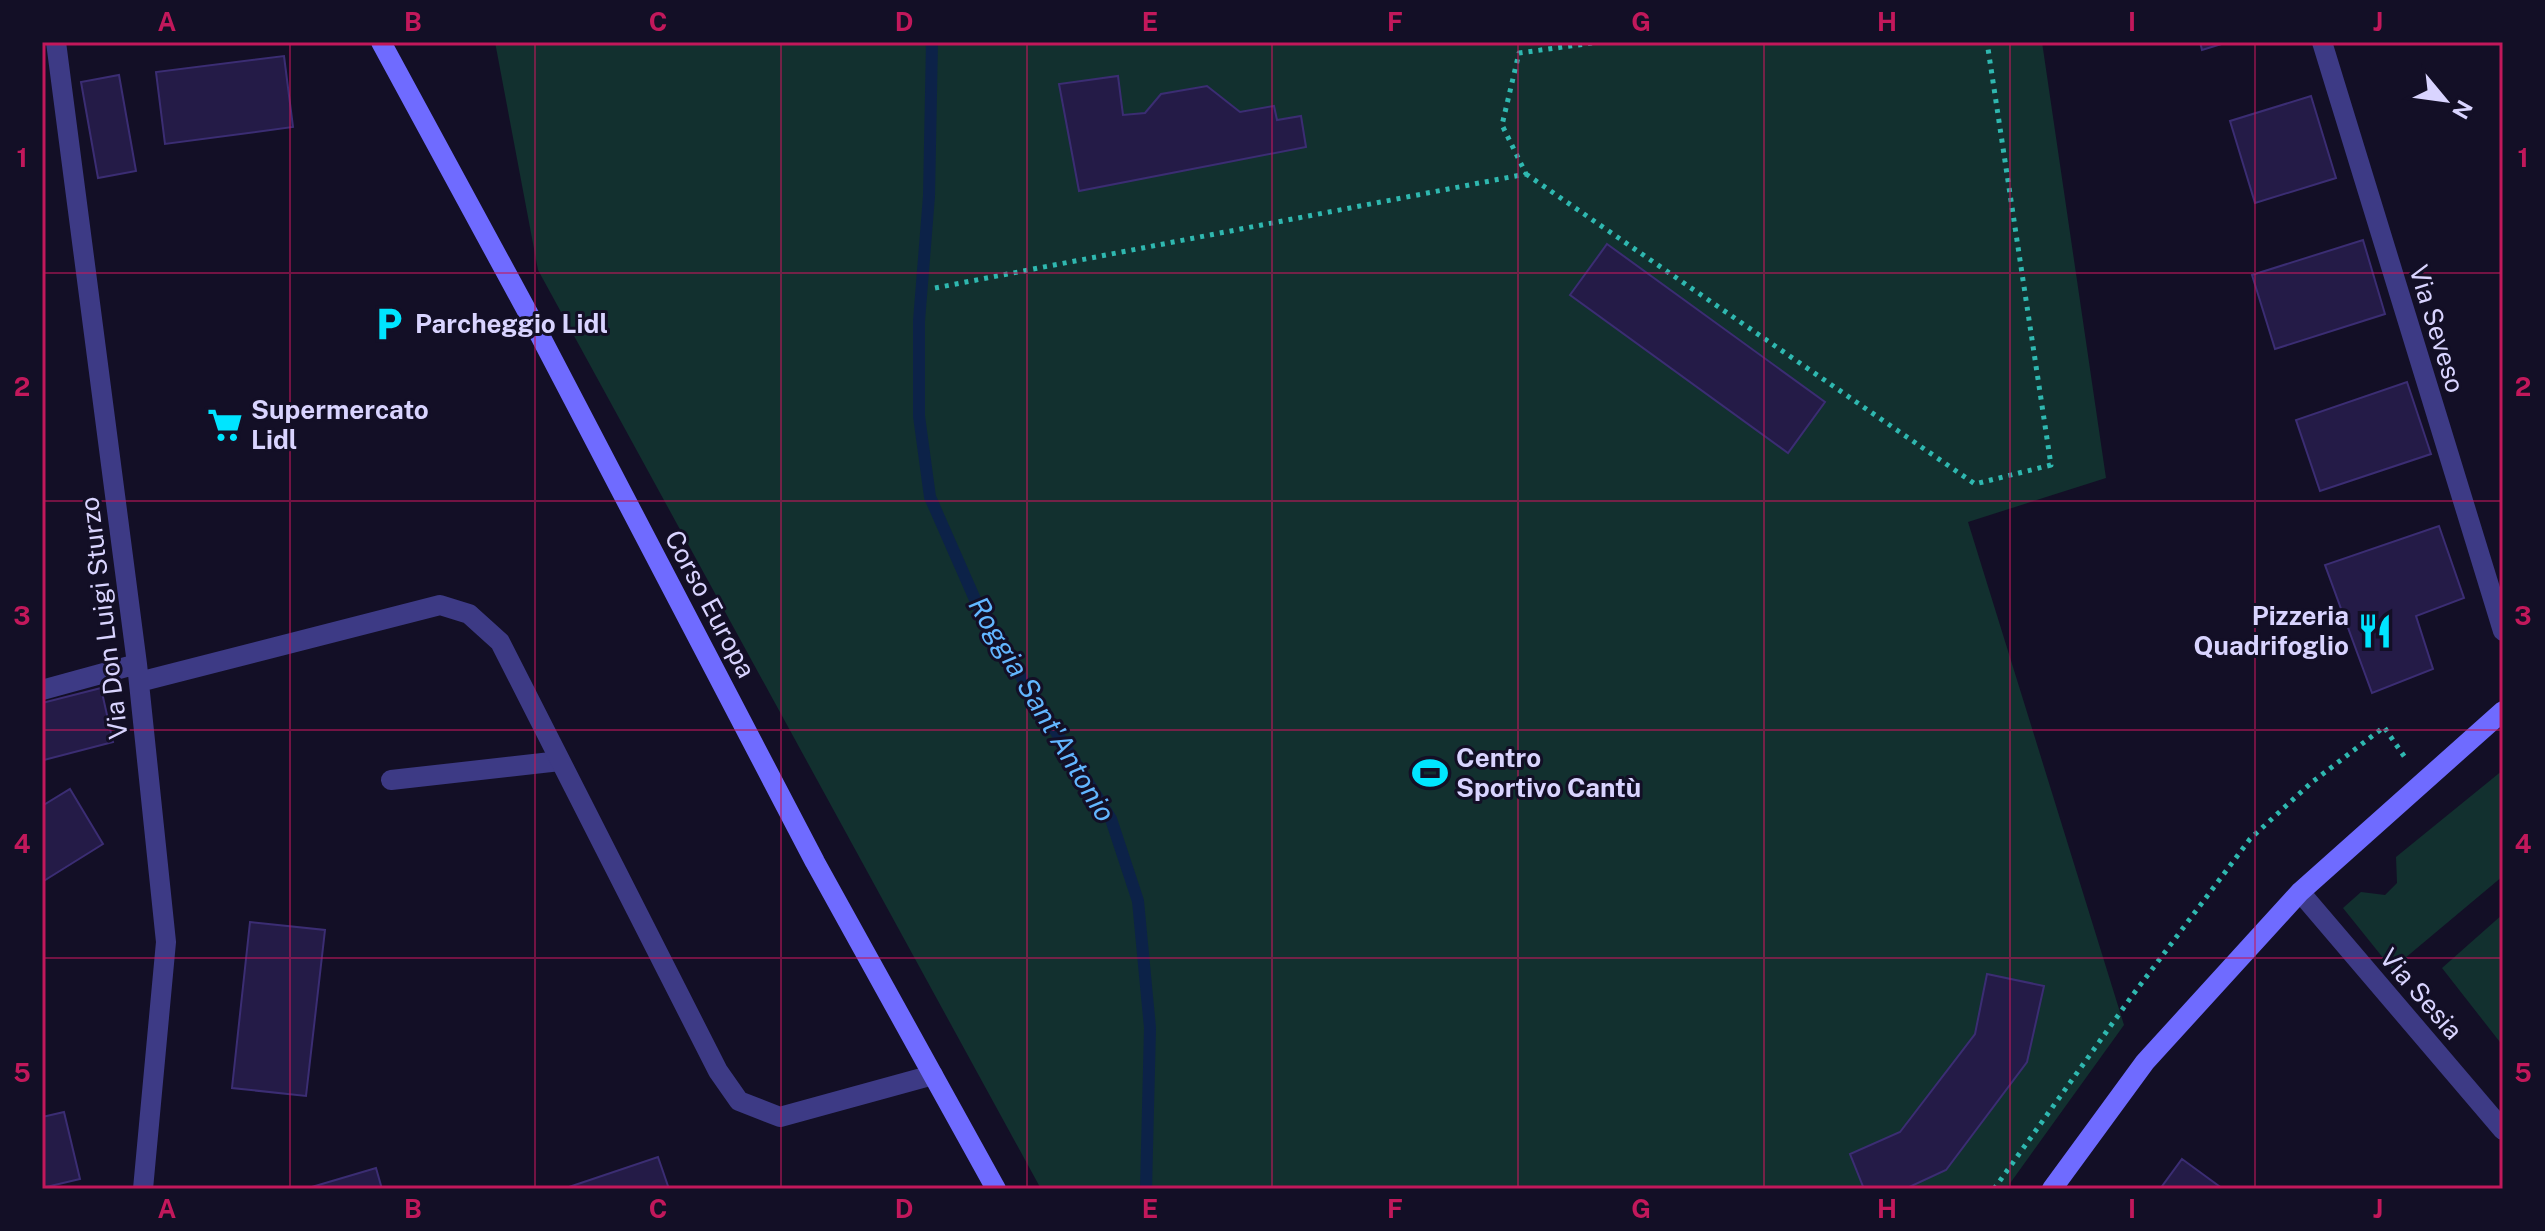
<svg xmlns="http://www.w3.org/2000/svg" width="2545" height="1231" viewBox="0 0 2545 1231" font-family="'Public Sans',sans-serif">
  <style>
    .green { fill: #12302f }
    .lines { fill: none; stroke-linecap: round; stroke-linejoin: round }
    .stream { stroke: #0c2248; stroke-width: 12 }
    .building { fill: #241b47; stroke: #3b2d73; stroke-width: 2 }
    .path { stroke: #2fb8b0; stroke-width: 5; stroke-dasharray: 4 6; stroke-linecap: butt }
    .service { stroke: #3d3a85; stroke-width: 20 }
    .minor { stroke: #3d3a85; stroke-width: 20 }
    .secondary { stroke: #6f6bff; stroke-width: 20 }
    .grid { fill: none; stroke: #c2185b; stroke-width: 2; stroke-opacity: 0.55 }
    .labels { text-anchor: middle; stroke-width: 6; stroke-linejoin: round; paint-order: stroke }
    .poi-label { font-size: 26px; font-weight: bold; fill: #d9d4ff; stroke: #130f26; text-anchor: start }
    .street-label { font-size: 26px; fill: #d9d4ff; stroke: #130f26 }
    .water-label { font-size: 28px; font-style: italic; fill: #62b6ff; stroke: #130f26 }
    .neatline { fill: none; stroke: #c2185b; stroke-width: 3 }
    .grid-label { font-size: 26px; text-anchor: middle; font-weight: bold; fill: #c2185b }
  </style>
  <rect width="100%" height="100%" fill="#130f26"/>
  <path class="green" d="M495,42h1547l64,436 -138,44 156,503 -118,164h-965l-503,-919z
    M2503,770v106l-111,93 -49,-61 18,-16 24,3 12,-12 -1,-26z
    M2503,914v132l-61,-78z"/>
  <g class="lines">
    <path class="stream" d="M932,42l-3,154 -10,125v95l11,81 51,116 130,206 27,82 12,127 -4,161"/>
  </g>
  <path class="building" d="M2200,42h28l-26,8z
    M284,56l9,71 -128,17 -9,-72z
    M119,75l17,96 -38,7 -17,-96z
    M1118,76l5,39 22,-2 16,-19 46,-8 33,26 34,-6 3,14 24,-4 5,31 -227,44 -20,-107z
    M2311,96l25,82 -81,25 -25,-82z
    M2363,240l22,74 -110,35 -23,-74z
    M1607,244l218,158 -37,51 -218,-158z
    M2407,382l24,72 -111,37 -24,-71z
    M2439,526l25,72 -48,18 17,53 -61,24 -47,-128z
    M101,688l12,54 -69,18 -2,-57z
    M70,789l33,55 -61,38v-76z
    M250,922l75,8 -19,166 -74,-8z
    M1987,974l57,12 -17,76 -81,108 -41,19h-41l-14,-35 50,-22 75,-98z
    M64,1112l16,67 -38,9v-71z
    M658,1157l11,32h-106z
    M2182,1159l41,30h-63z
    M376,1168l6,21h-77z"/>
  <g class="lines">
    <path class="path" d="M1526,174l449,310 76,-19 -64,-423
      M935,288l591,-114 -24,-49 17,-72 81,-11
      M1994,1189l138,-193 118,-157 61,-56 73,-56 22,32"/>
    <path class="service" d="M391,780l169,-19"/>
    <path class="minor" d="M56,42l81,622 29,278 -23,247
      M2322,42l181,589
      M139,682l301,-77 29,9 31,28 218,429 21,30 41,16 153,-42
      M42,690l95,-26
      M2300,892l203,238"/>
    <path class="secondary" d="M381,42l153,282 281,538 181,327
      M2052,1189l93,-127 155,-170 203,-181"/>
  </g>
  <path class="grid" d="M290,42v1147M535,42v1147M781,42v1147M1027,42v1147M1272,42v1147M1518,42v1147M1764,42v1147M2010,42v1147M2255,42v1147M42,273h2461M42,501h2461M42,730h2461M42,958h2461"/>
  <defs>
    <g id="parking-bare" transform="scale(2.76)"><path d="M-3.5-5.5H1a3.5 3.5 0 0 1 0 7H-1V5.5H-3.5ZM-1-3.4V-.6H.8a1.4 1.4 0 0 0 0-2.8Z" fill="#00e5ff" stroke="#130f26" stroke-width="2.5" paint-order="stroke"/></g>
    <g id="supermarket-bare" transform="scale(2.76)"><path d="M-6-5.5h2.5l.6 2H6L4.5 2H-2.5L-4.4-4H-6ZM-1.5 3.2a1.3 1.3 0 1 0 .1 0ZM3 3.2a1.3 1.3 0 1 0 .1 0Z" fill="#00e5ff" stroke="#130f26" stroke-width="2.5" paint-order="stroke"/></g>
    <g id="restaurant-bare" transform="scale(2.76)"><path d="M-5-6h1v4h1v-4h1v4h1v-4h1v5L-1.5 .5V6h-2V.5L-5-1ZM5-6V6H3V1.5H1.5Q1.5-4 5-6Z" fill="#00e5ff" stroke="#130f26" stroke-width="2.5" paint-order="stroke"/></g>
    <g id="stadium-bare" transform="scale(2.76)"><path d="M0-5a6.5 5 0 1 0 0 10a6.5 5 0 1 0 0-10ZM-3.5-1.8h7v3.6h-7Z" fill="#00e5ff" stroke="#130f26" stroke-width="2.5" paint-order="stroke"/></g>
  </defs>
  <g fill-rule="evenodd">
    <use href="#parking-bare" x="389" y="324"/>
    <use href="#supermarket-bare" x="225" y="425"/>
    <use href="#restaurant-bare" x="2375" y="631"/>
    <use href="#stadium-bare" x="1430" y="773"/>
  </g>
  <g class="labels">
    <g class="poi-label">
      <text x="415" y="333">Parcheggio Lidl</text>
      <text x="251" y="419">Supermercato<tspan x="251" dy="30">Lidl</tspan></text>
      <text x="2349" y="625" text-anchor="end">Pizzeria<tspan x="2349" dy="30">Quadrifoglio</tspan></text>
      <text x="1456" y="767">Centro<tspan x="1456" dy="30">Sportivo Cantù</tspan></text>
    </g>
    <g class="street-label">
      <text transform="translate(2437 329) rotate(73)" y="9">Via Seveso</text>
      <text transform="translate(710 604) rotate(62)" y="9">Corso Europa</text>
      <text transform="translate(104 618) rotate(-97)" y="9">Via Don Luigi Sturzo</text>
      <text transform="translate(2421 994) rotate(49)" y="9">Via Sesia</text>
    </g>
    <g class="water-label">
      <text transform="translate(1042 709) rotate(59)" y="10">Roggia Sant'Antonio</text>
    </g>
  </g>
  <rect width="2545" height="1231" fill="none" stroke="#130f26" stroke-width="88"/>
  <g transform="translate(2445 100) rotate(119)" stroke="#130f26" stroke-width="6" paint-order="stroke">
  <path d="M0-6L14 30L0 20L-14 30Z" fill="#d9d4ff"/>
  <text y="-12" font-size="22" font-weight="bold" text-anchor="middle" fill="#d9d4ff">N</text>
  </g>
  <rect x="44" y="44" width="2457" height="1143" class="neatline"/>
  <g class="grid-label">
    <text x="167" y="31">A</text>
    <text x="413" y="31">B</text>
    <text x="658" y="31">C</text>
    <text x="904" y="31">D</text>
    <text x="1150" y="31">E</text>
    <text x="1395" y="31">F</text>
    <text x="1641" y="31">G</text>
    <text x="1887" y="31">H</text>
    <text x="2132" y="31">I</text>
    <text x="2378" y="31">J</text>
    <text x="22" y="167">1</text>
    <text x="2523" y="167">1</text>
    <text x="22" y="396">2</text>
    <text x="2523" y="396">2</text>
    <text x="22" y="625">3</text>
    <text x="2523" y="625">3</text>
    <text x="22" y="853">4</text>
    <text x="2523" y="853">4</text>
    <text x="22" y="1082">5</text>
    <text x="2523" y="1082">5</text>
    <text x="167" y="1218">A</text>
    <text x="413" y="1218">B</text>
    <text x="658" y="1218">C</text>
    <text x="904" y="1218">D</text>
    <text x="1150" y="1218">E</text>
    <text x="1395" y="1218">F</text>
    <text x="1641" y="1218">G</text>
    <text x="1887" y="1218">H</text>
    <text x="2132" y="1218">I</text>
    <text x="2378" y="1218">J</text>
  </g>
</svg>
